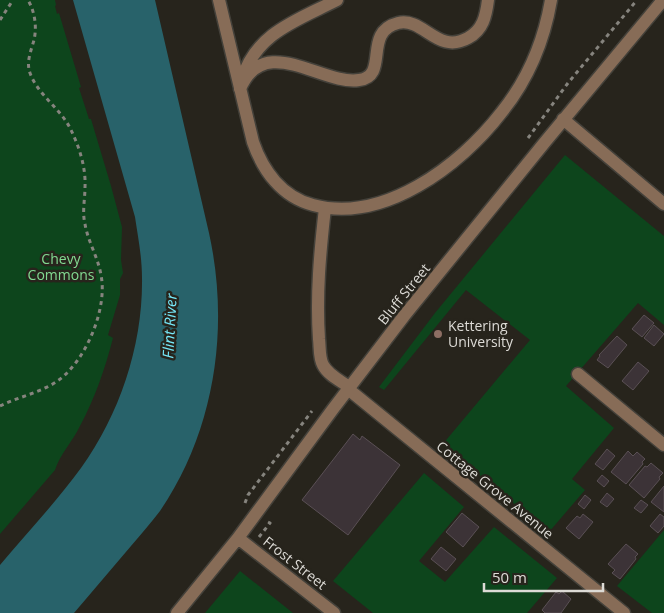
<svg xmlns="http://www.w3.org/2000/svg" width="664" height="613" viewBox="0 0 664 613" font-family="'Open Sans',sans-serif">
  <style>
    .green { fill: #0d451c }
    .water { fill: #28626a }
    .building { fill: #3c3337; stroke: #5a5055 }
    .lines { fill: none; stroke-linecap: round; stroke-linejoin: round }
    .minor-casing { stroke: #44413a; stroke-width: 15 }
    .path { stroke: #86847e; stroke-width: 3; stroke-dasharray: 4 4; stroke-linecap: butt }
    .minor { stroke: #876c57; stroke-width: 12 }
    .education-dot { fill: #8d6e63; stroke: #27241c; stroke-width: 2 }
    .labels { text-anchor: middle; stroke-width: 5; stroke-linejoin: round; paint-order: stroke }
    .park-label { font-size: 14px; fill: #82d991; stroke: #27241c }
    .street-label { font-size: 14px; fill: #dddbd6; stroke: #27241c }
    .poi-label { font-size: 14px; fill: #dddbd6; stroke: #27241c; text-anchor: start }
    .water-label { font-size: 15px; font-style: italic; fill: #76e8f9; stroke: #27241c }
  </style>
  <rect width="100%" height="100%" fill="#27241c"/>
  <path class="green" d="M0,0h55l1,5 -1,1 2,8 2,-1 22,74 -2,1 10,31h2l20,67 11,41 -1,33 2,13 -3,6v16l-12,40 5,3c-8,31 -18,60 -33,88 -7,15 -20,28 -25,44l-55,64z
    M565,155l99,81v89l-26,-22 -72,83 48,42 -42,51 13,11 -36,42 -107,-87 88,-105 -64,-50 -82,100 -5,-3 56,-74z
    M424,473l40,34 -45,54 26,21 49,-55 63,51 -30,35h-154l-40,-32z
    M664,530v83h-12l-35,-27z
    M240,571l53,42h-88z"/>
  <path class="water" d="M73,0h82l54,233c21,95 6,197 -49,278 -9,12 -19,23 -29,35 -19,22 -38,45 -57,67h-74v-48c27,-32 57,-64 81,-97 39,-54 62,-124 61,-190 0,-21 -4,-41 -7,-61z"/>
  <path class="building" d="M644,315l10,8 -12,14 -10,-8z
    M654,325l10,9 -10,12 -10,-8z
    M617,336l10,9 -19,23 -11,-8 3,-4 -1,-1z
    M638,362l11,9 -16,19 -11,-9z
    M353,434l7,6 2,-4 38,29 -52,70 -46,-35z
    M607,449l8,7 -12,14 -8,-6z
    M628,451l5,5 4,-4 8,7 -3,3 1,2 -17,20 -15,-12z
    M651,463l12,10 -4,4 1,2 -16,19 -15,-13 16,-19 2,1z
    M602,475l7,6 -5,6 -7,-6z
    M664,486v26l-13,-10z
    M607,493l7,6 -7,8 -7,-5z
    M585,495l6,5 -7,9 -6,-5z
    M641,500l7,5 -7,8 -7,-5z
    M462,513l17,14 -16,20 -17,-15z
    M583,514l10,8 -14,17 -13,-11 11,-12 3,2z
    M660,514l4,3v9l-6,7 -8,-7z
    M626,544l12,10 -3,3 1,2 -16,20 -8,-6 3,-3 -7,-6z
    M441,547l15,12 -10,12 -15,-12z
    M562,591l9,8 -10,14h-16l-3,-3 14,-18 3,2z"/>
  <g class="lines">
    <g class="minor-casing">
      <path id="minor" d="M219,0l34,142c10,29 29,55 60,63 70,19 147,-39 188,-92 26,-32 43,-72 50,-113
        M242,80c13,-47 56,-60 95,-80
        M240,89c24,-58 83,-3 119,-9 31,-4 3,-48 39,-57 26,-6 39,32 70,15 15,-8 18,-22 20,-38
        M563,119l101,85
        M325,208c-5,44 -9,87 -6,131 1,8 0,19 4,26 5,10 18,16 26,22
        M578,374l86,71
        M348,389l276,224
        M238,538l96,75
        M177,613l61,-75 95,-129 71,-93 141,-174 118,-142"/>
    </g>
    <path class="path" d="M0,20l13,-20
      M528,138l40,-55 69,-83
      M0,406c18,-9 39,-13 56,-24 29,-19 52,-73 45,-107 -3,-18 -13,-33 -16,-51 -3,-12 0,-25 0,-37 1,-20 -6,-41 -15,-59 -10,-20 -32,-33 -40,-55 -4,-11 1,-22 4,-33 3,-13 1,-28 -6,-40
      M245,503l3,-8 64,-84
      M259,537l11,-14 -4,-2"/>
    <use href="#minor" class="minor"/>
  </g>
  <circle class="education-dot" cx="438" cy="334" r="5"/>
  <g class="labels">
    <g class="park-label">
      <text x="61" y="264">Chevy<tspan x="61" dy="16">Commons</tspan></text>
    </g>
    <g class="street-label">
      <text transform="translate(404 294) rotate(-51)" y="5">Bluff Street</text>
      <text transform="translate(495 490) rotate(39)" y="5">Cottage Grove Avenue</text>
      <text transform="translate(295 563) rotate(38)" y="5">Frost Street</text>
    </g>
    <g class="poi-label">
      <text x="448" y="331">Kettering<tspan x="448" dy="16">University</tspan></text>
    </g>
    <g class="water-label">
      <text transform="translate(170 326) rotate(-87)" y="5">Flint River</text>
    </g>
  </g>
  <path d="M484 583v8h119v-8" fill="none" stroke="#dddbd6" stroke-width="2.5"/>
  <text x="492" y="583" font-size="15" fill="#dddbd6" stroke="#27241c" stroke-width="4" paint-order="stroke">50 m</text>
</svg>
